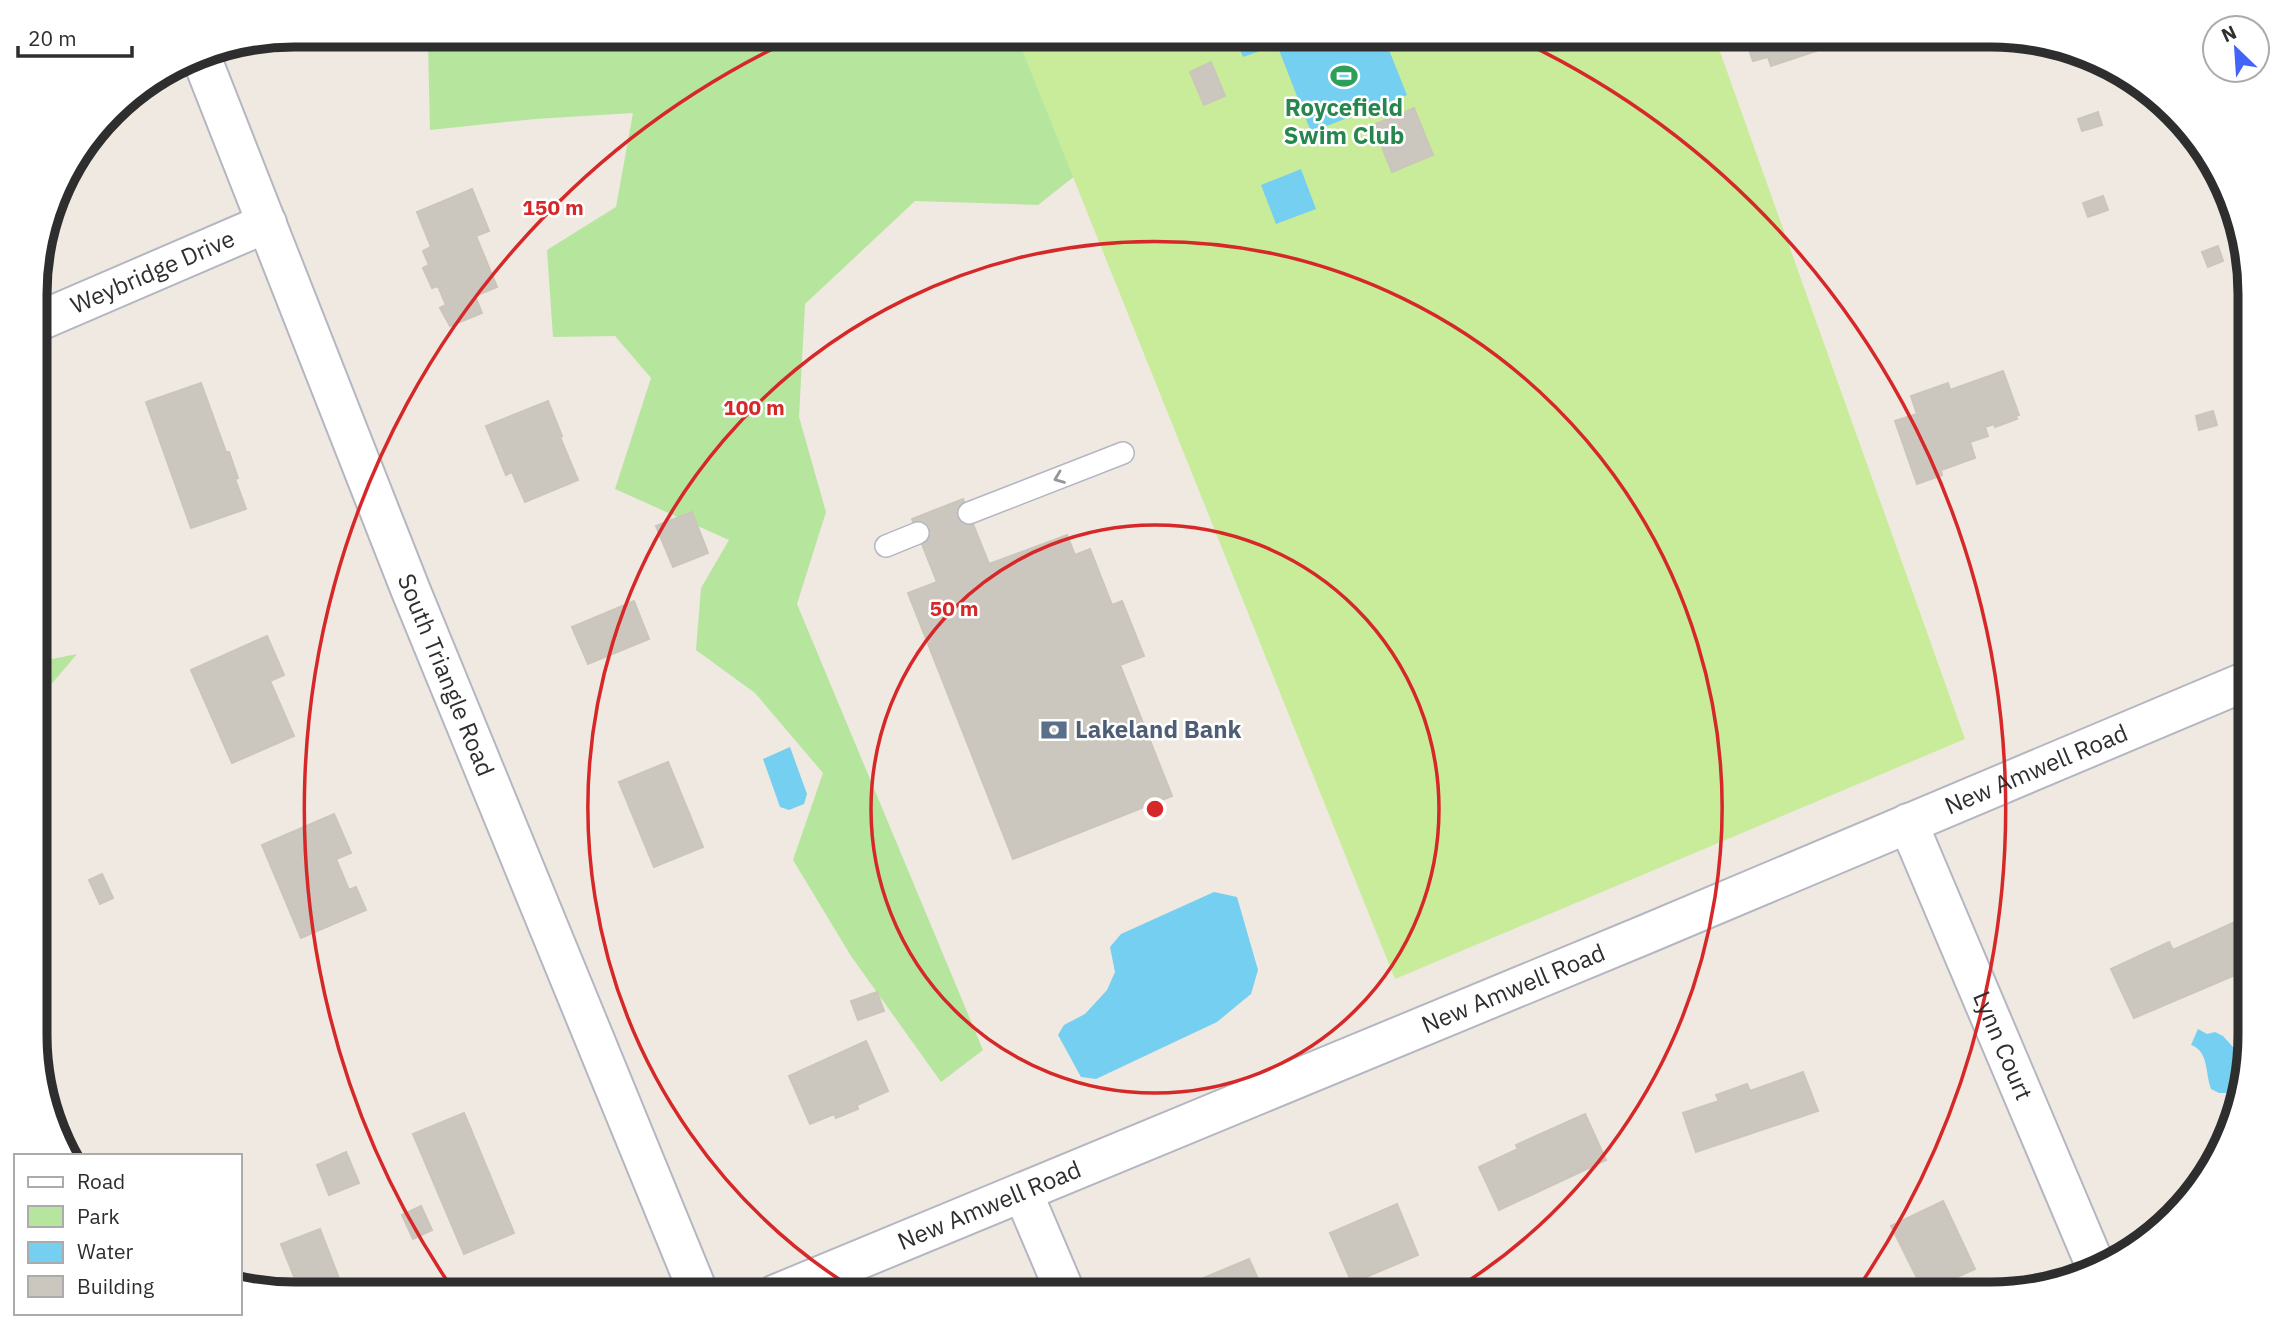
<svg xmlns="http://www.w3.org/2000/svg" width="2285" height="1329" viewBox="0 0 2285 1329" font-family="'IBM Plex Sans',sans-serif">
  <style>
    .green { fill: #b6e59e }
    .pitch { fill: #c9ec9a }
    .water { fill: #75cff0 }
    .building { fill: #cbc7bf; stroke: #cbc5ba; stroke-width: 2 }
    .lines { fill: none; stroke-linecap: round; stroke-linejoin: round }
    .service-casing { stroke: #b4b7c1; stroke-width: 24 }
    .minor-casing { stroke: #b4b7c1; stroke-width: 42 }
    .tertiary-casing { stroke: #b4b7c1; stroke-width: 42 }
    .service { stroke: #fff; stroke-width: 21 }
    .minor { stroke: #fff; stroke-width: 38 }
    .tertiary { stroke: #fff; stroke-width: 38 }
    .oneway { stroke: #969696 }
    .ring { fill: none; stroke: #d62828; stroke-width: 3.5 }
    .labels { text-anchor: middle; stroke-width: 5; stroke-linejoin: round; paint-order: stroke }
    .leisure-label { font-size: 24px; font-weight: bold; fill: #27864d; stroke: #fff }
    .street-label { font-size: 24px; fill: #2e2e2e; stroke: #fff }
    .service-label { font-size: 24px; font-weight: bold; fill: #4e5e75; stroke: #fff; text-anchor: start }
    .rim { fill: none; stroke: #2e2e2e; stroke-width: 9 }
    .centre { fill: #d62828; stroke: #fff; stroke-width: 3.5 }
    .ring-label { font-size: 21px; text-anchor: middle; font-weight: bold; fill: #d62828; stroke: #fff; stroke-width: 5; stroke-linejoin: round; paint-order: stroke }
  </style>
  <rect width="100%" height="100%" fill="#efe9e1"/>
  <path class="green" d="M432,35h723l-22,95 -95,75 -123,-4 -110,103 -6,113 27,95 -29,92 186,446 -42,32 -90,-126 -58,-96 30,-87 -68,-80 -59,-43 5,-62 28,-48 -114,-51 36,-111 -36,-42 -62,1 -6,-87 69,-43 17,-94 -98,6 -105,11 -2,-86z
    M77,654l-40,47v-39z"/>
  <path class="pitch" d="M1016,35h698l251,704 -570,240z"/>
  <path class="water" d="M1234,35h149l24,60 -96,37 -34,-87 -34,12z
    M1301,169l15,40 -40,15 -15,-39z
    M790,747l17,47 -3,10 -15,6 -9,-3 -17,-48z
    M1214,892l23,5 21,73 -7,24 -34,28 -121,57 -15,-2 -23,-42 6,-10 21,-11 22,-24 8,-18 -5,-25 11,-13z
    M2198,1029l9,5 8,-2 8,4 10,11 5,-1 3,2 -3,11 5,14 -3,8 -10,12h-11l-8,-4c-6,-15 -2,-38 -20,-44z"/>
  <path class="building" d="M1744,35h94l2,8 -69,23 -3,-9 -15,4z
    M1211,62l14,34 -21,9 -14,-33z
    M1414,108l19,47 -41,17 -19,-47z
    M2098,112l4,13 -20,6 -4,-12z
    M472,189l17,42 -13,5 21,51 -22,9 7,17 -32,13 -10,-18 6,-3 -8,-19 -6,2 -9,-20 6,-3 -6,-14 8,-4 -14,-35z
    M2103,196l5,14 -20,7 -5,-14z
    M2218,246l5,15 -15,6 -6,-15z
    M2003,371l16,44 -3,1 1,3 -22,8 -1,-3 -9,3 3,9 -18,6 5,16 -34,12 1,5 -25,9 -22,-63 22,-7 -6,-18 37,-13 2,7z
    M201,383l25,69h3l9,26 -3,1 11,30 -55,19 -45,-126z
    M548,401l14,35 -2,1 18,43 -53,22 -13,-30 -6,3 -20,-49z
    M2213,411l4,14 -18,5 -3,-14z
    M963,499l26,65 78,-29 8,20 15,-6 22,56 10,-4 22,55 -24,9 52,131 -159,63 -105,-266 29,-11 -25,-63z
    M692,512l16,41 -35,14 -17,-41z
    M634,601l15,38 -61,25 -16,-37z
    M267,636l17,39 -14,6 24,55 -62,27 -41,-93z
    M668,762l35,85 -49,20 -35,-85z
    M334,814l17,39 -15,6 13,31 7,-3 10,23 -65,28 -39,-93z
    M102,874l11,24 -13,6 -11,-24z
    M2237,921l12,27v21l-115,49 -23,-49 58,-27 4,8z
    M877,992l7,19 -26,9 -7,-19z
    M866,1041l22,50 -31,14 1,4 -22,9 -2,-4 -24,10 -21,-48z
    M1803,1072l15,39 -122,41 -13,-39 36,-12 -3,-6 31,-11 3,7z
    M464,1113l50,120 -50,21 -51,-120z
    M1585,1114l21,46 -107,50 -20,-43 39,-18 -2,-4z
    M346,1152l13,31 -30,12 -12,-30z
    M1943,1201l32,68 -51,23 -33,-66z
    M1397,1204l21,51 -66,28 -22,-50z
    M421,1206l11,24 -19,9 -11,-24z
    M320,1229l25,65h-44l-20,-50z
    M1249,1259l16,35h-80l-3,-7z"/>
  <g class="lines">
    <g class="service-casing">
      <path id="service" d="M969,513l154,-60
        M886,546l32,-13"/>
    </g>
    <g class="minor-casing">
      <g id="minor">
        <path id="s1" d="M37,322l230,-99"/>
        <path id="s2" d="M1908,823l188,444"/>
        <path d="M1023,1193l43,101"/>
      </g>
    </g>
    <g class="tertiary-casing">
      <g id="tertiary">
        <path id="s3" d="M200,54l211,537 288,703"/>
        <path id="s4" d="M776,1294l868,-359 605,-255"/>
      </g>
    </g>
    <use href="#service" class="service"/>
    <use href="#minor" class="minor"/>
    <use href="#tertiary" class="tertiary"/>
  </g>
  <defs><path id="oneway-chevron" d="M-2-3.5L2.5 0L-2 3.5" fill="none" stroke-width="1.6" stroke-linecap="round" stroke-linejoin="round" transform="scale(1.75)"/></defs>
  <use class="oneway" href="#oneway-chevron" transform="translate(1059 478) rotate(159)"/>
  <g class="ring">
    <circle cx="1155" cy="809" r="284"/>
    <path d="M859 1292A567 567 0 1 1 1451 1292"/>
    <path d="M454 1291A851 851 0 0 1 795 38M1515 38A851 851 0 0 1 1856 1291"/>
  </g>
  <defs>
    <g id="stadium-bare" transform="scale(2.1)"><path d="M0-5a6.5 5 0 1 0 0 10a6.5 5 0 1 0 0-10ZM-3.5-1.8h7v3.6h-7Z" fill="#2e9e5b" stroke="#fff" stroke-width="2.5" paint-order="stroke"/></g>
    <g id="bank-bare" transform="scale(2.1)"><path d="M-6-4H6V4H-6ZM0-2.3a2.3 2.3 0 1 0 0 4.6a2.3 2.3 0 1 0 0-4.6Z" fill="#5c6f8a" stroke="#fff" stroke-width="2.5" paint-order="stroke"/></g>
  </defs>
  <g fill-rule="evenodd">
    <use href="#stadium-bare" x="1344" y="76"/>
    <use href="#bank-bare" x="1054" y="730"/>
  </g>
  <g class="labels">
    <g class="leisure-label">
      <text x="1344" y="116">Roycefield<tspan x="1344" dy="28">Swim Club</tspan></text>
    </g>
    <g class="street-label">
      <text dy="8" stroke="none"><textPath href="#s1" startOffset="126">Weybridge Drive</textPath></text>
      <text dy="8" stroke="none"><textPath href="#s3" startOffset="668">South Triangle Road</textPath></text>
      <text dy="8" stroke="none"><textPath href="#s4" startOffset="1365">New Amwell Road</textPath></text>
      <text dy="8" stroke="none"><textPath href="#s4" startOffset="798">New Amwell Road</textPath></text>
      <text dy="8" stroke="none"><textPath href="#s2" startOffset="242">Lynn Court</textPath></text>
      <text dy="8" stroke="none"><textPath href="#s4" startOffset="231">New Amwell Road</textPath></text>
    </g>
    <g class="service-label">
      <text x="1075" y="738">Lakeland Bank</text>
    </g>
  </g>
  <path d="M0 0H2285V1329H0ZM294 47H1991A247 247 0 0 1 2238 294V1035A247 247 0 0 1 1991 1282H294A247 247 0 0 1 47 1035V294A247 247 0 0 1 294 47Z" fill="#fff" fill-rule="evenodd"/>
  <path class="rim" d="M294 47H1991A247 247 0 0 1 2238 294V1035A247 247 0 0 1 1991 1282H294A247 247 0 0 1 47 1035V294A247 247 0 0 1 294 47Z"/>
  <circle cx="1155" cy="809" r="10" class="centre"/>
  <g class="ring-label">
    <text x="553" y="215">150 m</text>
    <text x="754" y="415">100 m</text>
    <text x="954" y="616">50 m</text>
  </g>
  <rect x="14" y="1154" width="228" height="161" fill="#ffffff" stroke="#ababab" stroke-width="2"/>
  <rect x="28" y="1177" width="35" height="10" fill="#ffffff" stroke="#ababab" stroke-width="2"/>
  <text x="77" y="1189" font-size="21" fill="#2e2e2e">Road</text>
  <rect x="28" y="1206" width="35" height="21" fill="#b6e59e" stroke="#ababab" stroke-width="2"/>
  <text x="77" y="1224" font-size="21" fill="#2e2e2e">Park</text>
  <rect x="28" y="1242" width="35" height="21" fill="#75cff0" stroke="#ababab" stroke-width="2"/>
  <text x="77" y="1259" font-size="21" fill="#2e2e2e">Water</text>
  <rect x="28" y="1276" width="35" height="21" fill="#cbc7bf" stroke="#ababab" stroke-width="2"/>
  <text x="77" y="1294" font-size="21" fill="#2e2e2e">Building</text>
  <g transform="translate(2236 49) rotate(335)"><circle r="33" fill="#ffffff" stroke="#ababab" stroke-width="2"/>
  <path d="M0-5L12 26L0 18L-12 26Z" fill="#4264fb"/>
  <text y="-10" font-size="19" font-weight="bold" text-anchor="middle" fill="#2e2e2e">N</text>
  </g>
  <path d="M18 46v10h114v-10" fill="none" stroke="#2e2e2e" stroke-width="3.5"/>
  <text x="28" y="46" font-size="21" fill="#2e2e2e" stroke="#ffffff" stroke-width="5" paint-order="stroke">20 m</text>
</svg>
